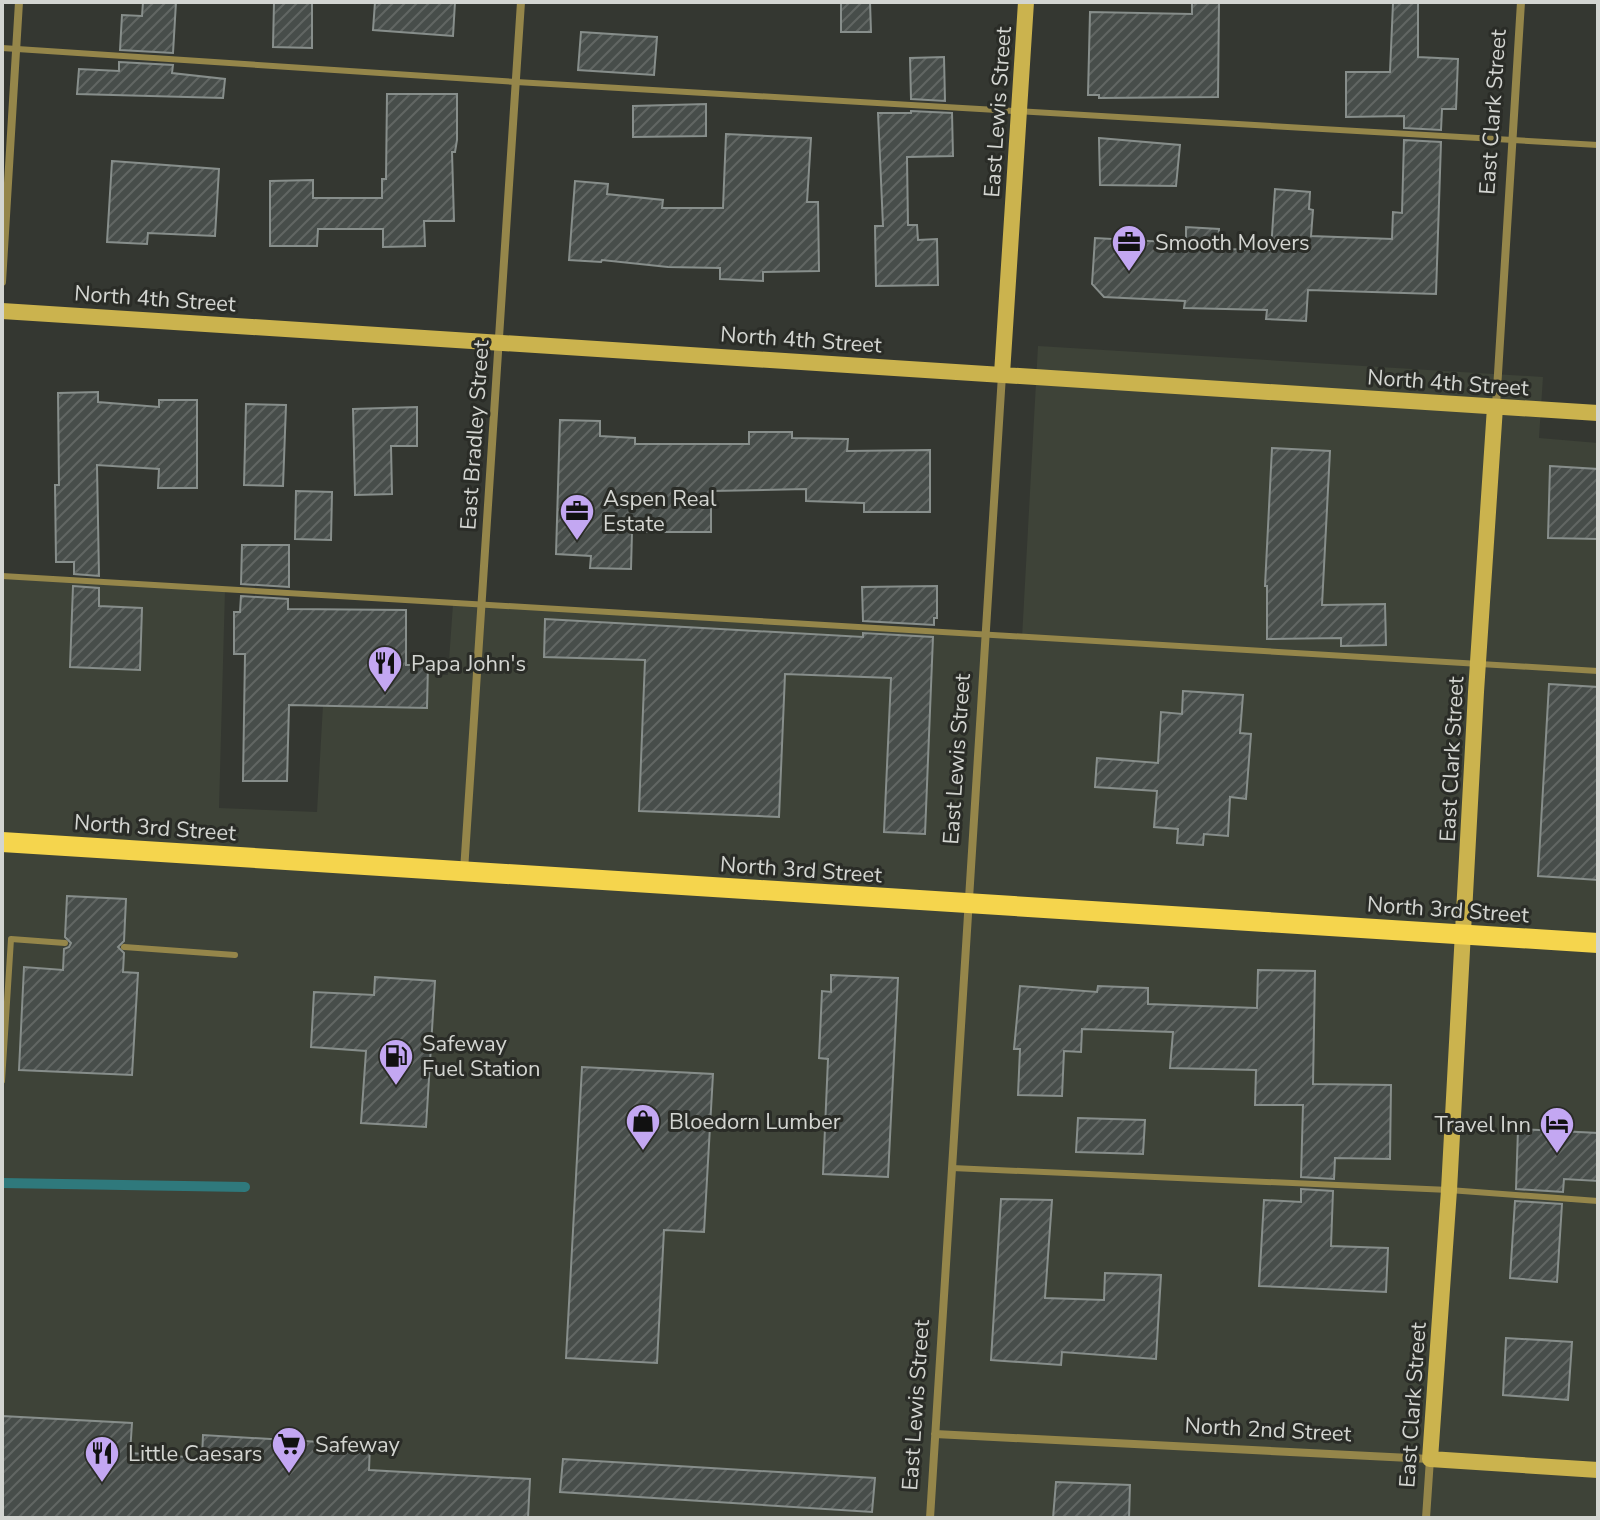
<svg xmlns="http://www.w3.org/2000/svg" width="1600" height="1520" viewBox="0 0 1600 1520" font-family="'Nunito Sans',sans-serif">
  <style>
    .built { fill: #3e4338 }
    .lines { fill: none; stroke-linecap: round; stroke-linejoin: round }
    .stream { stroke: #2f797c; stroke-width: 10 }
    .building { fill: url(#building-hatch); stroke: #878e8b; stroke-width: 2 }
    .lane { stroke: #95864a; stroke-width: 6 }
    .street { stroke: #95864a; stroke-width: 8 }
    .secondary { stroke: #cbb34e; stroke-width: 16 }
    .primary { stroke: #f5d54d; stroke-width: 20 }
    .labels { text-anchor: middle; stroke-width: 6; stroke-linejoin: round; paint-order: stroke }
    .street-label { font-size: 22px; fill: #d3d5d1; stroke: #2a2c27 }
    .poi-label { font-size: 22px; fill: #d3d5d1; stroke: #2a2c27; text-anchor: start }
  </style>
  <defs>
    <pattern id="building-hatch" width="6" height="6" patternUnits="userSpaceOnUse" patternTransform="scale(2)"><rect width="6" height="6" fill="#474d4a"/><path d="M-1 1l2-2M0 6l6-6M5 7l2-2" fill="none" stroke="#616663"/></pattern>
  </defs>
  <rect width="100%" height="100%" fill="#343731"/>
  <path class="built" d="M1038,346l505,31 -4,61 59,5v1075h-1596v-941l223,13 -6,218 98,4 8,-143 123,6 5,-71 569,34z"/>
  <g class="lines">
    <path class="stream" d="M2,1183l243,4"/>
  </g>
  <path class="building" d="M143,2h33l-3,51 -53,-3 2,-35 20,1z
    M274,2h38v46l-39,-1z
    M375,2h80l-2,34 -80,-6z
    M841,2h29l1,30h-30z
    M1192,2h27l-1,95 -119,1v-3h-11l2,-83 102,2z
    M1393,3h25v54l40,2 -2,50h-14l-1,21 -37,-2v-12l-58,1v-45h44z
    M581,32l76,5 -3,38 -76,-5z
    M944,57l1,44 -34,-2 -1,-41z
    M119,62l54,3 -1,8 53,6 -2,19 -146,-4 2,-25 40,2z
    M387,94h70v46l-2,12h-3l2,69h-30l1,25 -42,1v-18h-65l-1,17h-47v-65l43,-1v18h69v-19h4z
    M706,104v32l-73,1v-31z
    M911,111l41,2 1,43 -46,1 1,68h9l1,15 19,-1 1,46 -62,1 -1,-60h8l-5,-113h33z
    M726,134l85,4 -4,64h11l1,69 -56,1v9l-43,-2v-11l-52,-1 -66,-7 -1,2 -32,-2 6,-79 33,3 -1,10 56,6 -1,8h61z
    M1099,138l81,7 -4,41 -76,-1z
    M1404,140l37,2 -5,152 -128,-4 -2,31 -40,-2 1,-9 -83,-2 1,-7 -81,-4 -12,-13 3,-46 91,5v-16l33,2 -1,20 53,1 4,-61 35,3 -1,17 4,1 -2,26 81,3 1,-27 9,1z
    M112,161l107,8 -4,67 -67,-3 -1,11 -40,-2z
    M98,392v10l61,5v-7h38v88h-39l1,-19 -62,-4 2,111 -25,-2v-12h-18l-1,-77h4l-1,-92z
    M246,404l40,1 -3,81 -39,-1z
    M417,407v39h-26l1,48 -37,1 -2,-86z
    M560,420l40,1v15l35,2v6h114v-12h43v6l56,1 -1,12 83,-1v62h-66v-9l-58,-2v-12l-95,2v41h-79l-1,37 -41,-1 1,-12 -35,-2z
    M1272,448l58,3 -8,154 63,-1 1,41 -45,1v-8l-74,1v-53h-2z
    M1550,466l48,3v70l-50,-1z
    M296,491l36,1 -1,48 -36,-1z
    M242,545h47v42l-48,-3z
    M73,586l26,2v18l43,2 -2,62 -70,-3z
    M937,586v32h-3v7l-71,-4 -1,-34z
    M241,596l47,3v10l118,1v55h22l-1,43 -138,-3 -2,76h-44l2,-127h-11v-42h6z
    M545,619l318,18v-4l70,4 -8,197 -41,-2 7,-154 -106,-4 -6,143 -140,-6 6,-151 -101,-3z
    M1549,684l49,3v193l-60,-4z
    M1183,691l60,4 -3,38 11,1 -5,65 -16,-2 -2,39 -24,-2 -1,11 -26,-2 1,-14 -24,-2 3,-36 -62,-4 2,-29 61,5 3,-51 21,2z
    M67,896l59,3 -2,42 -6,6 6,6 -1,19 15,1 -6,102 -113,-5 5,-103 39,3 1,-21 5,-2 2,-4 -6,-6z
    M1258,970l57,1 -2,113 78,1 -1,74 -55,-1 -1,21 -33,-2 2,-72h-48l1,-35 -86,-2 3,-36 -91,-3 -1,23 -17,-1 -2,45 -44,-1 2,-46h-6l6,-63 77,6 1,-6 50,2v16l109,4z
    M831,975l67,3 -10,199 -65,-3 5,-115 -9,-1 3,-67 9,1z
    M375,977l60,4 -9,146 -65,-4 5,-72 -55,-4 3,-55 60,3z
    M582,1067l131,7 -9,158 -40,-2 -7,133 -91,-5z
    M1078,1118l67,2 -2,34 -67,-2z
    M1518,1129l80,4v48l-34,-2 -1,13 -47,-3z
    M1301,1189l32,2 -2,55 57,2 -2,44 -127,-6 5,-86 37,2z
    M1001,1199l51,1 -7,98 59,2 1,-27 56,2 -5,84 -94,-7 -1,13 -70,-5z
    M1515,1201l47,3 -5,78 -47,-4z
    M1506,1338l66,4 -4,58 -65,-5z
    M2,1416l130,7 -2,30 72,5 1,-23 167,10 -1,25 161,9 -2,39h-526z
    M563,1459l312,19 -3,34 -312,-20z
    M1056,1482l74,3 -1,33h-76z"/>
  <g class="lines">
    <path class="lane" d="M2,48l514,34 1082,63
      M2,576l1596,95
      M124,947l111,8
      M2,1081l9,-142 54,4
      M952,1168l497,22 149,11"/>
    <path class="street" d="M2,282l17,-280
      M1496,406l25,-404
      M464,871l57,-869
      M935,1434l495,25 -4,59
      M930,1518l72,-1143"/>
    <path class="secondary" d="M2,311l1596,102
      M1002,374l24,-372
      M1495,407l-19,285 -27,498 -19,269 168,11"/>
    <path class="primary" d="M2,842l1596,101"/>
  </g>
  <defs>
    <g id="office-pin" transform="scale(1.8)"><path d="M0 17L-7.5 6A9.5 9.5 0 1 1 7.5 6Z" fill="#c3a7f2" stroke="#2a2c27"/><path d="M-6-3h4V-5.5h4V-3h4V5H-6ZM-1-4.5V-3h2v-1.5ZM-6 0V1H6V0Z" fill="#111"/></g>
    <g id="restaurant-pin" transform="scale(1.8)"><path d="M0 17L-7.5 6A9.5 9.5 0 1 1 7.5 6Z" fill="#c3a7f2" stroke="#2a2c27"/><path d="M-5-6h1v4h1v-4h1v4h1v-4h1v5L-1.5 .5V6h-2V.5L-5-1ZM5-6V6H3V1.5H1.5Q1.5-4 5-6Z" fill="#111"/></g>
    <g id="fuel-pin" transform="scale(1.8)"><path d="M0 17L-7.5 6A9.5 9.5 0 1 1 7.5 6Z" fill="#c3a7f2" stroke="#2a2c27"/><path d="M-5.5-6h7V0h2V4h1.3V-2.5L3-4.5l.8-.8L6-3V5H2.5V1h-1V6h-7ZM-4.2-4.7v3.2H.2V-4.7Z" fill="#111"/></g>
    <g id="shop-pin" transform="scale(1.8)"><path d="M0 17L-7.5 6A9.5 9.5 0 1 1 7.5 6Z" fill="#c3a7f2" stroke="#2a2c27"/><path d="M-5-2.5h2.3a2.7 3.5 0 0 1 5.4 0H5L5.5 6h-11ZM-1.5-2.5h3a1.5 2.3 0 0 0-3 0Z" fill="#111"/></g>
    <g id="hotel-pin" transform="scale(1.8)"><path d="M0 17L-7.5 6A9.5 9.5 0 1 1 7.5 6Z" fill="#c3a7f2" stroke="#2a2c27"/><path d="M-6-4.5h1.5V1H6V5H4.5V3h-9V5H-6ZM-4 0a1.8 1.8 0 1 1 3.6 0ZM.5 0V-2.5h3Q6-2.5 6 0Z" fill="#111"/></g>
    <g id="supermarket-pin" transform="scale(1.8)"><path d="M0 17L-7.5 6A9.5 9.5 0 1 1 7.5 6Z" fill="#c3a7f2" stroke="#2a2c27"/><path d="M-6-5.5h2.5l.6 2H6L4.5 2H-2.5L-4.4-4H-6ZM-1.5 3.2a1.3 1.3 0 1 0 .1 0ZM3 3.2a1.3 1.3 0 1 0 .1 0Z" fill="#111"/></g>
  </defs>
  <g fill-rule="evenodd">
    <use href="#office-pin" x="1129" y="242"/>
    <use href="#office-pin" x="577" y="511"/>
    <use href="#restaurant-pin" x="385" y="663"/>
    <use href="#fuel-pin" x="396" y="1056"/>
    <use href="#shop-pin" x="643" y="1121"/>
    <use href="#hotel-pin" x="1557" y="1124"/>
    <use href="#supermarket-pin" x="289" y="1444"/>
    <use href="#restaurant-pin" x="102" y="1453"/>
  </g>
  <g class="labels">
    <g class="street-label">
      <text transform="translate(997 112) rotate(-86)" y="8">East Lewis Street</text>
      <text transform="translate(1492 112) rotate(-86)" y="8">East Clark Street</text>
      <text transform="translate(155 298) rotate(4)" y="8">North 4th Street</text>
      <text transform="translate(801 339) rotate(4)" y="8">North 4th Street</text>
      <text transform="translate(1448 382) rotate(4)" y="8">North 4th Street</text>
      <text transform="translate(474 435) rotate(-86)" y="8">East Bradley Street</text>
      <text transform="translate(956 759) rotate(-86)" y="8">East Lewis Street</text>
      <text transform="translate(1451 759) rotate(-87)" y="8">East Clark Street</text>
      <text transform="translate(155 827) rotate(4)" y="8">North 3rd Street</text>
      <text transform="translate(801 869) rotate(4)" y="8">North 3rd Street</text>
      <text transform="translate(1448 909) rotate(4)" y="8">North 3rd Street</text>
      <text transform="translate(915 1405) rotate(-86)" y="8">East Lewis Street</text>
      <text transform="translate(1412 1405) rotate(-86)" y="8">East Clark Street</text>
      <text transform="translate(1268 1429) rotate(3)" y="8">North 2nd Street</text>
    </g>
    <g class="poi-label">
      <text x="1155" y="250">Smooth Movers</text>
      <text x="603" y="506">Aspen Real<tspan x="603" dy="25">Estate</tspan></text>
      <text x="411" y="671">Papa John's</text>
      <text x="422" y="1051">Safeway<tspan x="422" dy="25">Fuel Station</tspan></text>
      <text x="669" y="1129">Bloedorn Lumber</text>
      <text x="1531" y="1132" text-anchor="end">Travel Inn</text>
      <text x="315" y="1452">Safeway</text>
      <text x="128" y="1461">Little Caesars</text>
    </g>
  </g>
  <rect width="1600" height="1520" fill="none" stroke="#d3d5d1" stroke-width="8"/>
</svg>
